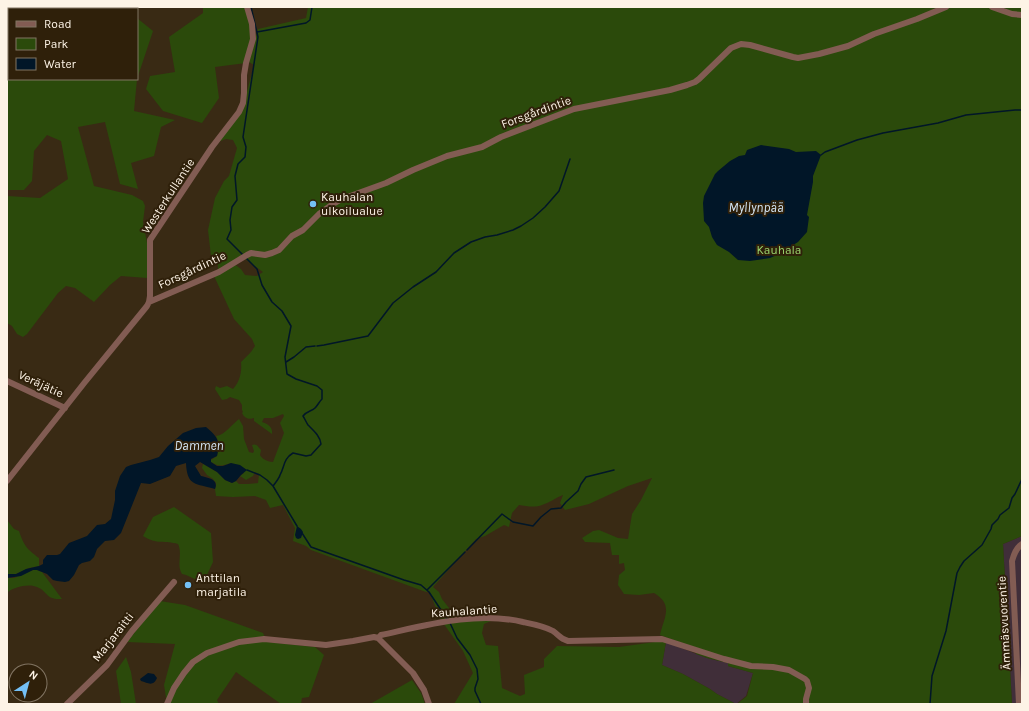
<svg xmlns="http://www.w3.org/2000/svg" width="1029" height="711" viewBox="0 0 1029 711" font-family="Karla,sans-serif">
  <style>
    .industrial { fill: #402e39 }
    .green { fill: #2b4a0b }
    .water { fill: #011628 }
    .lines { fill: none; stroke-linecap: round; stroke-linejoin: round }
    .stream { stroke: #011628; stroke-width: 1.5 }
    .minor { stroke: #825c53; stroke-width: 6 }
    .poi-dot { fill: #74c0f6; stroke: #2f200a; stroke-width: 1.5 }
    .labels { text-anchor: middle; stroke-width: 4; stroke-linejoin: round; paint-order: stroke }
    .street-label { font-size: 12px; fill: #fdf3e6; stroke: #2f200a }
    .poi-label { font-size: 12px; fill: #fdf3e6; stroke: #2f200a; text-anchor: start }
    .park-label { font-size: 12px; fill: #9bd56f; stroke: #2f200a }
    .water-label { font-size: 13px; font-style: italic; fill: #d4e6f6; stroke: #2f200a }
  </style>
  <rect width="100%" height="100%" fill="#392a14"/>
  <path class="industrial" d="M1022,536v168h-10l-9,-160z
    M666,642l41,16 21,5v3l25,7 -7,23 -10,8 -19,-10 -7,-5 -27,-15 -21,-9z"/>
  <path class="green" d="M7,7h117l2,2h-117v70h128l-3,32 41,9 -14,7 -7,29 -23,7 7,26 -18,-5 -15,-62 -27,5 16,59 38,9 11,6 2,5 -2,16 4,21v35l-26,-2 -11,9 -16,17 -19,-14 -9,-2 -8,7 -31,41 -4,3 -6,-3 -5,-8 -5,-3v-127l33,2 28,-19 -7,-38 -14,-6 -13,16 -2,30 -8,9h-17z
    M203,7h44l6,32 -7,24 -31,4 4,31 -17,25 -39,-12 -17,-22 4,-13 25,-4 -6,-35 34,-24z
    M308,7h714v529l-19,8 9,160h-159l-2,-1v1h-44l4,-16 -7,-8 3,5 -2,19h-68l10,-8 6,-23 -25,-7v-3l-21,-5 -11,-4v-6l-36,-13c4,-18 14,-30 -6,-42l-15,2 -15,-1 -6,-9 1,-10 6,-5 -1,-7 -5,1v-9h-7l-2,-12 -25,-1 -3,-4 11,-7 6,-1 19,8 10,1 4,-25 9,-14 11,-22 -24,8 -39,18 -24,6 -5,-7 3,-8c-8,3 -14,8 -21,10 -7,3 -16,1 -23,0l-7,8 -3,14 -5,-2 -19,11 -9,3 -43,48 6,5 3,7 7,9 6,13h36l-7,3 -2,9 4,12 12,1 4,42 18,8 5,-2 -1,-19 20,-8v-8l13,-13 62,1 43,-6 4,1 -4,23 21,9 27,15 7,5 19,10h-282l19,-31 -10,-22 -22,-31 -12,-29 -3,1 -115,-42 -5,-4 -13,-5 2,-13 -12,-23 -13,3 -4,-8 -11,-4 -22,1 -17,-1 -1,-7 1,-3v-3l-3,-4 -6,-4 -5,-7 1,-4 14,8 8,8 7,3 4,-2 3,3h9l10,-1 1,-9 -4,-2 -2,4 -7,4 -6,-4 4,-3 -13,-10c-9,3 -12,4 -20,-1v-2l6,-4 2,-13 -3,-7c9,-1 16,-12 23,-17l4,7 1,13 5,13 4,1 1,-2 -2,-6c5,-2 6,2 9,5l-1,5c2,4 8,7 13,7l11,-29 -4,-10 4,-7 -1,-2 -10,4h-9l-2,4c6,2 11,5 10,12l-18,-13v-3c-5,2 -10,0 -12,-5l1,-1 -1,-2v-5l-3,-5 -9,-3 -3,2 -5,1 -7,-11 1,-3 4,2 7,-2 6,3c7,-8 9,-17 8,-27l10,-10 4,-6 -3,-7 -18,-20 -20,-43 20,-12 7,5 4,6 12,1 6,-4 -18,-13 -27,13v-6l-7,-10 -3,-26 7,-32 9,-17 5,-5 8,-28 -4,-8 -7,-1 -8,3 26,-39 10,-38 -5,-3 9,-33 48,-11z
    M137,18l16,13 -16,48z
    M174,507l37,26 2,29 -7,15 -9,3 -11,-5 -4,-1c-6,-9 1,-20 -4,-30 -13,-4 -21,1 -35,-8l10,-19z
    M7,520l7,9 5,2c5,15 8,18 20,27v8l-10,2 -13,6h-9z
    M33,570h4l5,2 20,27c-17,1 -13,-7 -25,-12 -7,-4 -25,0 -30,6v-15h7z
    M160,601l25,4 78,28 4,9 48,5 9,8 -15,42 -7,1 -1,6h-20l-45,-32 -19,28 2,4h-52l-3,-19 11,-41 -48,-2z
    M126,657l5,15 5,32h-15l-5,-33z
    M412,680l9,13 4,11h-55z"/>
  <path class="water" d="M761,145l28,4 7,3 20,-1 5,4 -8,21v6l-6,33 2,2 -2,15 -9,10 -21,13 -7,3 -20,3 -12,-1 -9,-8 -12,-7 -5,-8 -3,-10 -5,-6 -1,-18 1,-7 11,-22 3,-3 12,-10 9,-5 6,-1 2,-5z
    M206,427c11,9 15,14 11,29l-6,3v3l6,4h6l8,-3 9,2 7,5 -6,5 -5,6 -4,2 -7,-3 -8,-8 -17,-10 -5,4 6,10c7,2 18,3 14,13 -19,-6 -28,-2 -29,-26l-10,3 -6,10 -20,8 -9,-1 -20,50 -7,7 -9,1 -8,8 -3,8 -4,4 -8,2 -3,2 -5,10 -5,6 -4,1 -8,-1 -4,-1 -6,-6 -10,-4h-4l-12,6 -14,2v-4h9l10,-5 13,-3 4,-2v-4l4,-5h10l3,-1 9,-11 18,-7 10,-11 8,-1 6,-5 4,-19v-9l5,-15 6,-9 5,-2 19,-5 9,-3 9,-11 15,-13 13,-5z
    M297,526l4,3 2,3 -2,6 -3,1 -2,-1 -1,-3z
    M148,673l6,1 3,4c-4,9 -9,5 -16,3l-1,-2z"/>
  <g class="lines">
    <path class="stream" d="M257,32l49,-9 4,-3 2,-13
      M821,155l4,-3 32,-12 26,-7 55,-10 28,-8 49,-5h7
      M243,255l-16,-16 4,-9 -1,-10 2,-13 5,-7 -2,-24 3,-12 7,-7 1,-10 -3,-10 15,-100 -7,-30
      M245,257l12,12 5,16 10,17 10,9 9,15 -6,31 2,17 9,5 21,7 5,4v9c-3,3 -4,6 -7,9 -3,3 -8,3 -12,8 2,3 3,6 5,9 6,6 12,11 13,19l-10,11 -5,1 -13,-3c-10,6 -8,13 -13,22 -1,4 -5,8 -7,11
      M317,346l7,-1 44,-9 25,-33 20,-16 23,-15 18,-19 17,-11 14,-5 12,-2 16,-5 8,-4 12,-8 12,-11 14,-16 11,-32
      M286,362l8,-5 12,-10 9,-1
      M247,470l13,5 7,5 6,6 24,40
      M302,533l9,14 93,33 17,5 8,7 18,27
      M467,550l35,-36 11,8 20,4 8,-9 10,-8 10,-1 5,-6 12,-11 3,-7 5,-7 28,-7
      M427,590l38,-38
      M450,623l7,15 13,17 7,14 1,10 -3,9v3l6,13
      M930,704l2,-28 14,-45 11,-58 3,-6 4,-6 18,-16 9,-16 1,-4 6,-6 2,-4 9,-7 3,-10 3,-4 7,-15"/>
    <path class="minor" d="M992,7l20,7 10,1
      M149,302l70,-30 28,-17 4,-2 14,2 7,-2 7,-3 13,-14 11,-6 16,-16 14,-10 9,-5 44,-16 27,-13 34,-14 35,-9 19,-10 73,-28 96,-19 17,-5 8,-3 4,-3 32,-31 10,-4 9,1 43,12 5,1 21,-4 29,-8 26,-12 43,-15 29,-12
      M7,381l58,27
      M7,481l78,-99 62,-76 2,-4 1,-6v-56l62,-93 27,-35 4,-9 1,-10v-18l2,-12 7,-24 -1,-15 -5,-17
      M378,638l35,35 11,17 5,14
      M67,704l40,-39 25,-34 42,-49
      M167,704l7,-16 10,-15 9,-11 14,-9 32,-11 25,-3 62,6 27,-4 21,-4 4,1 3,-3c46,-10 95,-24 142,-13 10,2 21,4 30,9 6,4 7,8 15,10l94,-2 62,20 27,7 22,1 16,3 16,9 2,2 2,7 -3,11v5
      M1019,704l-7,-143c2,-7 4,-13 10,-17"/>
  </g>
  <g class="poi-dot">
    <circle cx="313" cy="204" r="4"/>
    <circle cx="188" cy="585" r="4"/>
  </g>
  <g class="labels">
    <g class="street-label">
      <text transform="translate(536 112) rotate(-20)" y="4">Forsgårdintie</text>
      <text transform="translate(168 196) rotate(-57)" y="4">Westerkullantie</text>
      <text transform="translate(192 270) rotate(-25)" y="4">Forsgårdintie</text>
      <text transform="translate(41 384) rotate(25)" y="4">Veräjätie</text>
      <text transform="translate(464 611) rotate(-4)" y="4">Kauhalantie</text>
      <text transform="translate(1004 623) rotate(-93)" y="4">Ämmäsvuorentie</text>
      <text transform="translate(113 637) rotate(-52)" y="4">Marjaraitti</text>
    </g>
    <g class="poi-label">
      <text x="321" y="201">Kauhalan<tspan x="321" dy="14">ulkoilualue</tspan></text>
      <text x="196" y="582">Anttilan<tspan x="196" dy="14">marjatila</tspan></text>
    </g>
    <g class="park-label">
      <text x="779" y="254">Kauhala</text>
    </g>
    <g class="water-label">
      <text x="756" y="212">Myllynpää</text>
      <text x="199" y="450">Dammen</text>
    </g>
  </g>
  <rect width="1029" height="711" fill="none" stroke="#fdf3e6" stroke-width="16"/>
  <rect x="8" y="8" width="130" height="72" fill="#2f200a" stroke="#817462"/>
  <rect x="16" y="21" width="20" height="6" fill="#825c53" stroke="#817462"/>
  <text x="44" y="28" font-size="12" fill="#fdf3e6">Road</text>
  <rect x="16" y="38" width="20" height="12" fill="#2b4a0b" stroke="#817462"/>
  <text x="44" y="48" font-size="12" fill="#fdf3e6">Park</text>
  <rect x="16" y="58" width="20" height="12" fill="#011628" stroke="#817462"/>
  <text x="44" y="68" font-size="12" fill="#fdf3e6">Water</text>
  <g transform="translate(28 683) rotate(36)"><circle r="19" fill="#2f200a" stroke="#817462"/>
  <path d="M0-3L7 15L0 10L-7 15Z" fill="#74c0f6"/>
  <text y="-6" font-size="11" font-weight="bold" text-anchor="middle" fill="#fdf3e6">N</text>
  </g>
</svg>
